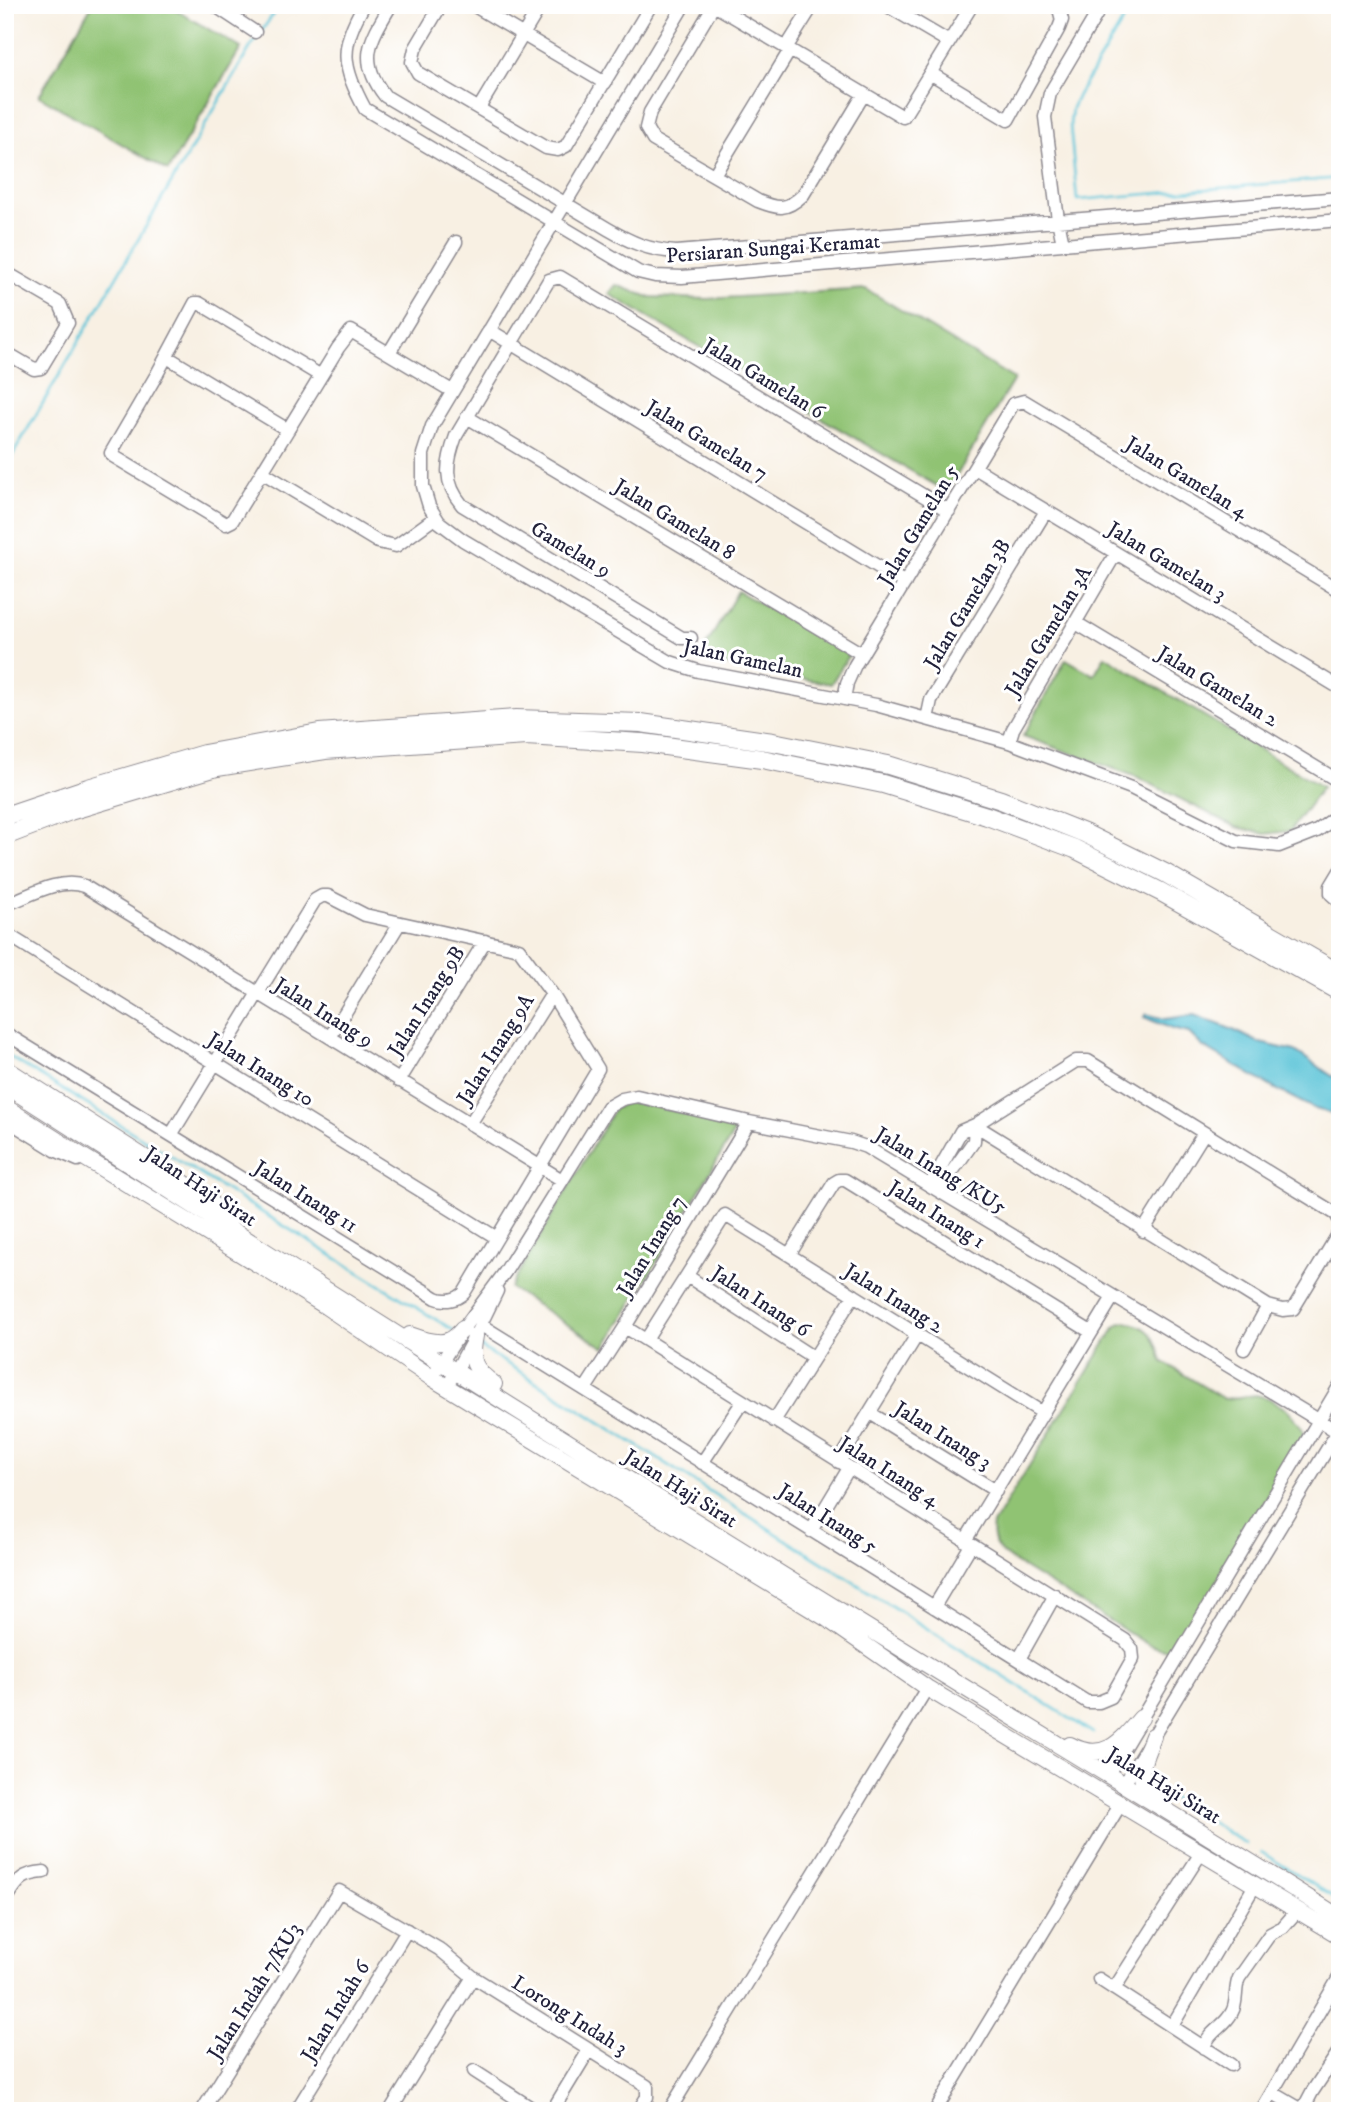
<svg xmlns="http://www.w3.org/2000/svg" width="1345" height="2116" viewBox="0 0 1345 2116" font-family="'IM FELL DW Pica',serif">
  <style>
    .green { fill: #90c373; stroke: #597257; stroke-width: 2 }
    .water { fill: #5cc4d8; stroke: #3f738a; stroke-width: 2 }
    .lines { fill: none; stroke-linecap: round; stroke-linejoin: round }
    .stream { stroke: #5cc4d8; stroke-width: 2.5 }
    .minor-casing { stroke: #8d898f; stroke-width: 15 }
    .major-casing { stroke: #8d898f; stroke-width: 18 }
    .highway-casing { stroke: #8d898f; stroke-width: 20 }
    .minor { stroke: #fff; stroke-width: 12 }
    .major { stroke: #fff; stroke-width: 16 }
    .highway { stroke: #fff; stroke-width: 18 }
    .labels { text-anchor: middle; stroke-width: 6; stroke-linejoin: round; paint-order: stroke }
    .street-label { font-size: 21px; fill: #22223b; stroke: #fff }
  </style>
  <rect width="100%" height="100%" fill="#fff"/>
  <filter id="ink" filterUnits="userSpaceOnUse"><feTurbulence type="fractalNoise" baseFrequency=".0143" numOctaves="2"/><feDisplacementMap in="SourceGraphic" scale="14" xChannelSelector="R" yChannelSelector="G"/><feConvolveMatrix kernelMatrix="1 2 1 2 8 2 1 2 1" color-interpolation-filters="sRGB"/></filter>
  <filter id="wash" filterUnits="userSpaceOnUse"><feTurbulence type="fractalNoise" baseFrequency=".00686" numOctaves="4" result="noise"/><feDisplacementMap in="SourceGraphic" scale="28" xChannelSelector="R" yChannelSelector="G"/><feGaussianBlur stdDeviation="1.57" result="paint"/><feColorMatrix in="noise" values="0 0 0 0 0 0 0 0 0 0 0 0 0 0 0 0 0 1.4 0 .05"/><feComposite in="paint" operator="in"/></filter>
  <g filter="url(#wash)">
    <rect width="100%" height="100%" fill="#f8f0e3"/>
    <path class="green" d="M92,5h75l74,43 -73,123 -129,-75z
      M616,285l33,12 58,2 159,-10 148,90 -67,113 -338,-198z
      M738,591l111,64 -18,29 -133,-24z
      M1105,656l217,131 -32,44 -25,3 -29,-7 -99,-50 -114,-41 43,-77 28,16z
      M625,1103h12l89,19 9,6 -2,6 -128,214 -95,-60 104,-179z
      M1126,1322c27,5 29,16 36,39l62,38 32,-4 12,3 18,11 12,13 5,8v7l-121,205 -15,8 -18,-5 -138,-85c-14,-10 -21,-19 -18,-36l121,-195 5,-5z"/>
    <path class="water" d="M1146,1014l19,5 29,-4 37,14 29,14 35,8 37,25 8,2v40l-9,-5 -16,-4 -43,-22 -70,-41 -13,-13 -17,-4 -28,-12z"/>
    <g class="lines">
      <path class="stream" d="M1129,11l-51,84 -6,13 -2,17 7,75 263,-22
        M5,468l245,-420 24,-35 11,-8
        M5,1054l448,276
        M479,1346l614,387
        M1158,1789l88,55
        M1261,1852l79,49"/>
    </g>
  </g>
  <g filter="url(#ink)">
    <g class="lines">
      <g class="minor-casing">
        <path id="minor" d="M214,5l41,27
          M364,5c-25,42 -22,62 1,104l273,163 17,4 27,1 658,-57
          M391,5c-21,35 -34,55 -6,91l223,133c24,14 40,21 68,23l664,-54
          M441,5l-26,44 -3,13 6,11 128,75 12,2 8,-4 85,-141
          M473,5l132,78
          M684,5l-252,421 -9,28v32l6,20 10,16 24,18 207,122 28,9 178,34 133,37 122,46 105,53 43,5 38,-15 23,-17
          M714,5l-64,107 -4,16 7,12 105,61c20,8 28,10 45,-6l61,-101
          M714,5l189,112 69,-112
          M886,5l63,37
          M786,48l27,-43
          M930,73l78,47 51,-92 3,-8 -3,-11 -6,-4
          M479,108l62,-103
          M714,175l76,-125
          M1063,244l-5,-24 -13,-103 5,-24 52,-88
          M5,272l55,32 8,19 -27,45 -7,1 -29,-17
          M489,330l416,253
          M389,353l67,-111
          M167,357l121,73
          M321,376l-122,-73h-4l-38,71 -46,79 2,3 113,68 6,-3 106,-173 13,-17 101,60
          M467,417l395,237
          M975,468l365,220
          M262,472l116,70 18,4 40,-29
          M1076,623l264,159
          M691,638h-9l-220,-133c-19,-23 -16,-42 -6,-69l93,-156 11,-3 389,234
          M844,699l3,-16 8,-18 158,-261 11,-3 316,190
          M927,719l4,-19 115,-189
          M1009,742l4,-13 103,-176
          M1340,871l-9,15v8l9,8
          M5,905c24,-9 54,-28 79,-19l478,294
          M5,933l492,305
          M5,1033c144,88 287,177 431,265 9,4 21,2 28,-5l134,-224 -46,-75 -33,-45 -154,-34 -37,-19h-6l-7,4 -144,235
          M330,1037l69,-113
          M399,1081l86,-140
          M5,1119l50,31 23,10
          M470,1124l82,-130
          M975,1125l293,181 15,4 10,-1 46,-76 1,-6
          M931,1184l30,-53 14,-6 101,-64h12l248,153 4,7
          M939,1190l35,-49 1,-16
          M1143,1231l61,-98
          M789,1255l45,-72 5,-3h6l246,152
          M687,1276l127,82
          M481,1325l606,377h12l12,-5 22,-39 -1,-9 -7,-9 -500,-313
          M646,1340l79,-125 318,198
          M1244,1349l24,-43
          M437,1369l26,-40 42,-57 103,-165 14,-8 15,-3 112,26 102,20 15,5 472,285
          M452,1378l23,-42 22,-45
          M585,1389l40,-62 124,-205
          M870,1413l126,78
          M774,1421l80,-126
          M839,1462l78,-127
          M702,1463l41,-62
          M811,1531l38,-63
          M965,1541l148,-244
          M934,1607l37,-62
          M1019,1659l36,-64
          M1107,1776l233,-391
          M1123,1786l217,-358
          M5,1901c13,-20 15,-27 39,-29
          M1099,1979l132,86
          M1114,1989l87,-136
          M1172,2026l83,-141
          M1204,2048c4,-17 21,-21 28,-36 6,-10 2,-23 7,-34l31,-44 13,-7 14,-16
          M474,2071l62,40
          M1273,2093l29,17
          M202,2111l137,-220 100,58 34,28 174,109v11l-9,14
          M296,2111l111,-181
          M390,2111l83,-134
          M552,2111l37,-61
          M669,2111l258,-423
          M935,2111l185,-306
          M1261,2111l79,-135
          M1302,2111l10,-19 28,-42"/>
      </g>
      <g class="major-casing">
        <path id="major" d="M5,1068l179,115 46,35
          M5,1085c297,191 596,379 897,564 145,90 293,177 438,269
          M5,1107l80,51 239,147 108,73 394,240 101,70 413,248
          M410,1335c11,4 29,11 40,5 5,-2 10,-8 13,-11
          M475,1336c-5,25 -2,33 19,48
          M1153,1736c-10,27 -22,42 5,63
          M1070,1745c33,18 50,-2 71,-27"/>
      </g>
      <g class="highway-casing">
        <path id="highway" d="M5,816l83,-28 116,-34 115,-21 197,-14 125,4 132,19 115,23 113,35 83,33 81,40 175,101
          M5,836l65,-25 147,-44 108,-17 201,-14 117,7 119,16 121,25 104,32 88,33 86,43 179,100"/>
      </g>
      <use href="#minor" class="minor"/>
      <use href="#major" class="major"/>
      <use href="#highway" class="highway"/>
    </g>
  </g>
  <g class="labels">
    <g class="street-label">
      <text transform="translate(773 248) rotate(-4)" y="7">Persiaran Sungai Keramat</text>
      <text transform="translate(764 378) rotate(31)" y="7">Jalan Gamelan 6</text>
      <text transform="translate(707 440) rotate(31)" y="7">Jalan Gamelan 7</text>
      <text transform="translate(1187 477) rotate(31)" y="7">Jalan Gamelan 4</text>
      <text transform="translate(675 519) rotate(31)" y="7">Jalan Gamelan 8</text>
      <text transform="translate(918 525) rotate(-59)" y="7">Jalan Gamelan 5</text>
      <text transform="translate(571 549) rotate(31)" y="7">Gamelan 9</text>
      <text transform="translate(1167 561) rotate(31)" y="7">Jalan Gamelan 3</text>
      <text transform="translate(967 604) rotate(-59)" y="7">Jalan Gamelan 3B</text>
      <text transform="translate(1048 631) rotate(-59)" y="7">Jalan Gamelan 3A</text>
      <text transform="translate(743 658) rotate(12)" y="7">Jalan Gamelan</text>
      <text transform="translate(1218 686) rotate(31)" y="7">Jalan Gamelan 2</text>
      <text transform="translate(426 1001) rotate(-58)" y="7">Jalan Inang 9B</text>
      <text transform="translate(324 1012) rotate(32)" y="7">Jalan Inang 9</text>
      <text transform="translate(495 1049) rotate(-58)" y="7">Jalan Inang 9A</text>
      <text transform="translate(261 1069) rotate(32)" y="7">Jalan Inang 10</text>
      <text transform="translate(941 1170) rotate(31)" y="7">Jalan Inang /KU5</text>
      <text transform="translate(201 1186) rotate(33)" y="7">Jalan Haji Sirat</text>
      <text transform="translate(306 1196) rotate(32)" y="7">Jalan Inang 11</text>
      <text transform="translate(937 1214) rotate(32)" y="7">Jalan Inang 1</text>
      <text transform="translate(651 1246) rotate(-59)" y="7">Jalan Inang 7</text>
      <text transform="translate(894 1298) rotate(32)" y="7">Jalan Inang 2</text>
      <text transform="translate(761 1301) rotate(33)" y="7">Jalan Inang 6</text>
      <text transform="translate(943 1435) rotate(32)" y="7">Jalan Inang 3</text>
      <text transform="translate(889 1471) rotate(32)" y="7">Jalan Inang 4</text>
      <text transform="translate(681 1488) rotate(32)" y="7">Jalan Haji Sirat</text>
      <text transform="translate(828 1518) rotate(32)" y="7">Jalan Inang 5</text>
      <text transform="translate(1164 1785) rotate(31)" y="7">Jalan Haji Sirat</text>
      <text transform="translate(254 1991) rotate(-58)" y="7">Jalan Indah 7/KU3</text>
      <text transform="translate(335 2011) rotate(-59)" y="7">Jalan Indah 6</text>
      <text transform="translate(570 2015) rotate(32)" y="7">Lorong Indah 3</text>
    </g>
  </g>
  <rect width="1345" height="2116" fill="none" stroke="#fff" stroke-width="28"/>
</svg>
